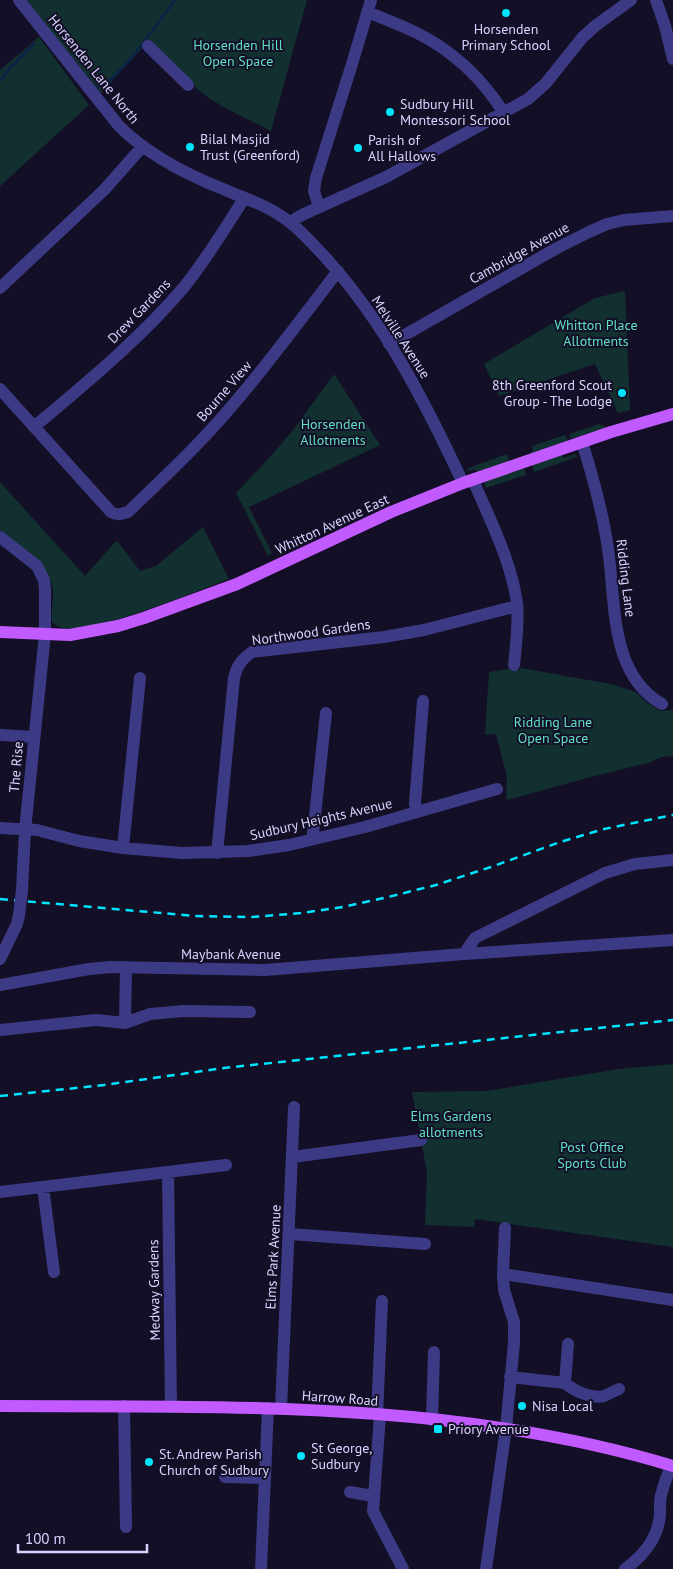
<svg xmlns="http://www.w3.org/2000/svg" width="673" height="1569" viewBox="0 0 673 1569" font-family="'PT Sans',sans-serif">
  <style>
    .green { fill: #12302f }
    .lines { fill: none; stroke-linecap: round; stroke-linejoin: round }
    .stream { stroke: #0c2248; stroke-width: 2.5 }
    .minor { stroke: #3d3a85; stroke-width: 12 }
    .major { stroke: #c25bff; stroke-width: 12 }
    .rail { stroke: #00e5ff; stroke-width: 2.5; stroke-dasharray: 8 6; stroke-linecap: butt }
    .minor-bridge { stroke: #3d3a85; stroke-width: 12 }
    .poi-dot { fill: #00e5ff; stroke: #130f26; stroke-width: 2 }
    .labels { text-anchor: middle; stroke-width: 4; stroke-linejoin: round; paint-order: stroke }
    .poi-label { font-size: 14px; fill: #d9d4ff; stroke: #130f26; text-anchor: start }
    .park-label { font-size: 14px; fill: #5fe0c0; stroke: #130f26 }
    .street-label { font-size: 14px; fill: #d9d4ff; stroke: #130f26 }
  </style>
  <rect width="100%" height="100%" fill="#130f26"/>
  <path class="green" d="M25,0h282l-36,131c-25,-13 -55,-25 -76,-44 -17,-14 -29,-34 -49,-43l-45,49z
    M39,37l50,68 -89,81v-116z
    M625,291l5,119 -12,3 -23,-49 -96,32 -15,-32 111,-66z
    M334,374l46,71 -131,62 23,46 -4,3 -32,-63 33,-35 24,-28z
    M599,424l6,2 1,1 -35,12 -2,-5z
    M565,435l3,6 -37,13 -1,-2 3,-1 -1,-5z
    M507,454l2,7 -32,11 -2,-3 -6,2 -3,-2z
    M576,454l1,3 -43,15 -2,-7 30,-10 1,3z
    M524,468l2,7 -40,13 -2,-5 2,-2z
    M0,482l85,94 31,-35 3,2 21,28 16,-5 47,-39 26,52c-30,11 -140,57 -167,49 -3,-1 -7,-4 -10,-6 -2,-10 2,-21 1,-32 -4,-27 -33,-44 -53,-60z
    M521,668l90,16 25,8 11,11 14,8 12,-1v46l-12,1 -10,5 -60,15 -84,23 -1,-6 1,-17 -11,-43 -11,1 4,-63 19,-3 11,1z
    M673,1064v183l-198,-28 -1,8 -49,-2 2,-53 -15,-80 75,-1 132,-22z"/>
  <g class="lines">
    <path class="stream" d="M0,81l9,-12 25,-25
      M95,87c20,1 66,-69 80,-87"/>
    <path class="minor" d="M19,0l100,126c29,29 66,48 104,63 18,8 38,14 55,25 18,11 32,27 47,43 60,66 101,147 138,226
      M656,0l9,26 8,33
      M368,12c16,7 33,13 49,21 36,18 66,47 87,80
      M148,46l40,39
      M319,207l-5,-16 2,-13 36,-114 19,-64
      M292,223l3,-4 9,-5 82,-37 142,-78 18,-16 36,-45 13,-12 36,-26
      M0,288l104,-98 38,-43
      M389,344l168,-96 32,-16 18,-8 17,-4 49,-4
      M0,389l111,123c6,4 11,2 17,0 27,-26 54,-51 79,-78 47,-51 88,-107 131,-163
      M34,427c52,-44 106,-88 150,-140 21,-26 38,-54 56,-82l3,-8
      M582,442c11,35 21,71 26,107 8,53 1,125 54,155
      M473,480c17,40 38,80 44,123 2,21 -1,42 -3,62
      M0,537l37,29 7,14 1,10v44l-20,196 -3,60
      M0,735l34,2
      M417,812l-2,-8 8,-103
      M0,828l37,2 42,11 44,7 59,5 66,-2 41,-6 76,-18 132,-38
      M315,839l-2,-5 13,-121
      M123,848l17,-170
      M217,853l17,-175c3,-12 7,-18 18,-26l132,-15 40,-7 93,-24
      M464,954l11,-16 130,-65 30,-9 38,-4
      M0,959l17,-35 2,-9
      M0,985l89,-16 22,-2 154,3 199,-16 209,-14
      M125,1023l1,-56
      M0,1030l96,-10 29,3 25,-9 33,-3 67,1
      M292,1157l129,-17
      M168,1172l3,235
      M43,1187l11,85
      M0,1192l226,-27
      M290,1234l135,10
      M503,1274l170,26
      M510,1377l55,6 3,-39
      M565,1383c9,8 27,16 39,13 5,-2 10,-5 15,-7
      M124,1406l2,121
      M281,1409l13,-302
      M377,1415l5,-114
      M380,1415l-7,96 30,58
      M432,1420l2,-68
      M225,1477l40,1
      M350,1492l23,4
      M261,1569l7,-161
      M486,1569l20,-141 8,-85v-21l-10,-32 -1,-16 2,-46
      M625,1569c18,-13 33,-31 35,-54 0,-8 -1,-16 2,-23 2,-9 6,-18 9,-26"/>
    <path class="major" d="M0,632l70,3 48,-9 26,-8 93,-34 154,-72 72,-29 148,-51 62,-18
      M0,1406c223,1 458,-6 673,60"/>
    <path class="rail" d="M0,899l195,17 57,1 49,-4 42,-6 45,-10 48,-12 55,-18 69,-25 44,-13 69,-14
      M0,1096l104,-11 120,-17 449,-48"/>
    <path class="minor-bridge" d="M19,915l3,-25"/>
  </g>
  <g class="poi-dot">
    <circle cx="506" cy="13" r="5"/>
    <circle cx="390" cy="112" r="5"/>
    <circle cx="190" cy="147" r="5"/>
    <circle cx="358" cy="148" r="5"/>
    <circle cx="622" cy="393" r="5"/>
    <circle cx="522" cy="1406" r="5"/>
    <rect x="433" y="1424" width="10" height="10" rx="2.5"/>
    <circle cx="301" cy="1456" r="5"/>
    <circle cx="149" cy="1462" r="5"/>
  </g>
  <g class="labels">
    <g class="poi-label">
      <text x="506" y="34" text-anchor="middle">Horsenden<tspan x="506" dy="16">Primary School</tspan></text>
      <text x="400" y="109">Sudbury Hill<tspan x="400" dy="16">Montessori School</tspan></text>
      <text x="200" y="144">Bilal Masjid<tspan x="200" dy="16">Trust (Greenford)</tspan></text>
      <text x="368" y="145">Parish of<tspan x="368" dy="16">All Hallows</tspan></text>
      <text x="612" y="390" text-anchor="end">8th Greenford Scout<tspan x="612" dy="16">Group - The Lodge</tspan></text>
      <text x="532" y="1411">Nisa Local</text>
      <text x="448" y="1434">Priory Avenue</text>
      <text x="311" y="1453">St George,<tspan x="311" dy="16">Sudbury</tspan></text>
      <text x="159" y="1459">St. Andrew Parish<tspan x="159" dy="16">Church of Sudbury</tspan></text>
    </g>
    <g class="park-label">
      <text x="238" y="50">Horsenden Hill<tspan x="238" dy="16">Open Space</tspan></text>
      <text x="596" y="330">Whitton Place<tspan x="596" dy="16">Allotments</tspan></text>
      <text x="333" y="429">Horsenden<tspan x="333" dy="16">Allotments</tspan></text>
      <text x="553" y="727">Ridding Lane<tspan x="553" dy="16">Open Space</tspan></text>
      <text x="451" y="1121">Elms Gardens<tspan x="451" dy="16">allotments</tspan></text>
      <text x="592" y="1152">Post Office<tspan x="592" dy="16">Sports Club</tspan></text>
    </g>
    <g class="street-label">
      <text transform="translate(94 69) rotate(51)" y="5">Horsenden Lane North</text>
      <text transform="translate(519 253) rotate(-29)" y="5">Cambridge Avenue</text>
      <text transform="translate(139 311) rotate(-46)" y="5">Drew Gardens</text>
      <text transform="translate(401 337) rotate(57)" y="5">Melville Avenue</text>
      <text transform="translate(224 391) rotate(-49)" y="5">Bourne View</text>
      <text transform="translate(332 524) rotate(-25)" y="5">Whitton Avenue East</text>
      <text transform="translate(626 578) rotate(83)" y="5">Ridding Lane</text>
      <text transform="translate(311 632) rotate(-8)" y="5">Northwood Gardens</text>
      <text transform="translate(16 767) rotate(-85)" y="5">The Rise</text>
      <text transform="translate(321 819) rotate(-13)" y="5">Sudbury Heights Avenue</text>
      <text x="231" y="959">Maybank Avenue</text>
      <text transform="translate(273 1257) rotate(-87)" y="5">Elms Park Avenue</text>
      <text transform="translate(154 1290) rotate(-91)" y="5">Medway Gardens</text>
      <text transform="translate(340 1398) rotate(4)" y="5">Harrow Road</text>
    </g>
  </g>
  <path d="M18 1544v8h129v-8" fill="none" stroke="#d9d4ff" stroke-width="2.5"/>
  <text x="25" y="1544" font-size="15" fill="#d9d4ff" stroke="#130f26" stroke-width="4" paint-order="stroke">100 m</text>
</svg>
